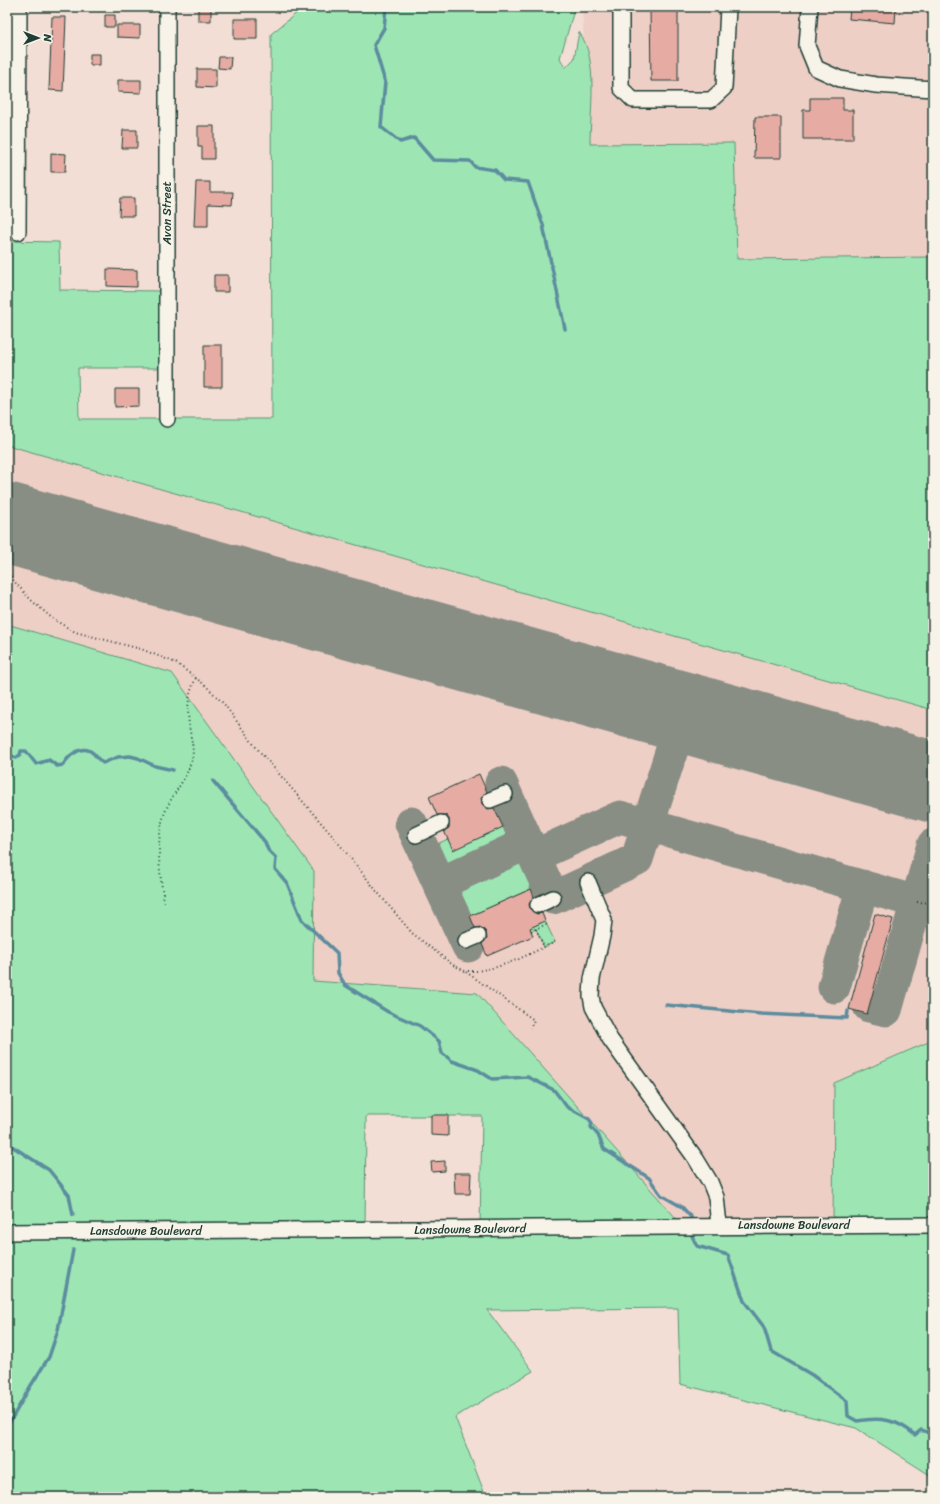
<svg xmlns="http://www.w3.org/2000/svg" width="940" height="1504" viewBox="0 0 940 1504" font-family="Sriracha,sans-serif">
  <style>
    .built { fill: #eecfc6 }
    .green { fill: #9de6b4; stroke: #5e9274; fill-rule: evenodd }
    .lines { fill: none; stroke-linecap: round; stroke-linejoin: round }
    .stream { stroke: #5c8c9e; stroke-width: 3.5 }
    .taxiway { stroke: #888e84; stroke-width: 33 }
    .runway { stroke: #888e84; stroke-width: 81 }
    .building { fill: #e6aca4; stroke: #1f3d34 }
    .minor-casing { stroke: #1f3d34; stroke-width: 18 }
    .path { stroke: #1f3d34; stroke-width: 2; stroke-dasharray: 1 3; stroke-linecap: butt }
    .minor { stroke: #f7f3e8; stroke-width: 15 }
    .labels { text-anchor: middle; stroke-width: 3; stroke-linejoin: round; paint-order: stroke }
    .street-label { font-size: 12px; fill: #1f3d34; stroke: #f7f3e8 }
  </style>
  <rect width="100%" height="100%" fill="#f2ded4"/>
  <filter id="ink" filterUnits="userSpaceOnUse"><feTurbulence type="fractalNoise" baseFrequency=".025" numOctaves="2"/><feDisplacementMap in="SourceGraphic" scale="8" xChannelSelector="R" yChannelSelector="G"/><feConvolveMatrix kernelMatrix="1 2 1 2 8 2 1 2 1" color-interpolation-filters="sRGB"/></filter>
  <g filter="url(#ink)">
    <path class="built" d="M582,7h351v250l-196,2 -3,-116 -144,1z
      M7,444l926,264v332l-99,43v142l-151,1 -206,-233 -164,-12 1,-110 -142,-198 -165,-49z"/>
    <path class="green" d="M304,7h271l-15,51 5,10 9,-9 5,-27c20,27 11,79 11,112l144,-1 3,116 196,-2v453l-926,-265v-204l52,1 1,48 107,1v77h-89l1,51h193l-1,-385z
      M7,624l165,49 142,198 -1,110 164,12 206,233 150,-1 1,-142 99,-43v437l-77,-49 -176,-44 -2,-76 -191,2 46,61 -78,46 31,80h-479zM366,1116h116l-2,112 -115,1z
      M503,827l5,13 -62,28 -11,-23 13,-6z
      M521,860l12,25 -4,1 2,3 -63,28 -1,-2 -6,3 -10,-22 2,-5z
      M545,921l10,21 -11,5 -8,-18 -5,2 -2,-3z"/>
    <g class="lines">
      <path class="stream" d="M386,7l-2,21 -10,17 11,37 -4,45 19,15 14,-4 19,22 37,1 5,6 20,3 9,10 24,2 15,43 22,104
        M7,748l5,8 4,2 4,-3 1,-4h5l10,13 13,-4 8,6 6,-1c6,-10 20,-22 31,-11 4,4 5,7 9,9l15,-6 12,-1 8,2 17,8 18,4
        M213,781l52,61 3,8 8,8 -1,11 12,14 15,37 35,33 1,20 7,12 43,27 32,14 19,15 3,12 10,8 26,9 14,9 36,-2 26,13 13,17 22,12 3,4 -1,4 7,8 6,14 45,29 12,17 21,12 9,10
        M666,1005l95,9 86,4 1,-7
        M7,1143l42,27 20,25 4,20
        M691,1234l6,12 31,9 16,46 20,26 7,24 41,24 35,26 1,15 9,5c23,-4 40,-2 58,14l6,-5 12,4
        M7,1427l23,-40 19,-30 9,-27 15,-80"/>
      <path class="taxiway" d="M501,783l33,73 86,-39 297,85
        M411,823l28,61 88,-41
        M534,856l19,42 84,-39 47,-147
        M439,884l29,62
        M834,987l29,-101
        M869,1006l17,4 47,-165"/>
      <path class="runway" d="M7,523l926,259"/>
    </g>
    <path class="building" d="M198,7h13v14h-13z
      M650,7h28v74h-27z
      M850,7h46l-1,16 -46,-4z
      M105,15h10v12h-10z
      M52,17h14l-3,74 -14,-1z
      M234,19h23v20h-23z
      M117,25h23v13l-23,-1z
      M90,54h10v11h-10z
      M219,57h12l-1,12 -12,-1z
      M197,69h19v19l-19,-1z
      M118,80h23v13l-23,-1z
      M810,98h33v12h10v29h-50v-29h7z
      M755,117h26v41h-27z
      M198,126h16v33h-12v-12h-4z
      M123,130h14v18h-15z
      M51,153l15,1 -1,18h-14z
      M196,182h14v10h23l-1,13 -24,-1v22h-14z
      M120,198h14v18h-15z
      M107,269l30,1v17l-30,-1z
      M214,275h14v17h-14z
      M204,345h18v42h-18z
      M115,389h24v17l-24,1z
      M479,774l8,18 -6,6 1,6 6,5 6,-1 9,19 -50,23 -9,-19 5,-3v-9l-3,-4h-9l-8,-18z
      M531,889l3,8 -5,7 1,5 7,5 5,-1 3,8 -15,7 3,8 -46,20 -5,-12 5,-6 -1,-6 -6,-5 -5,1 -5,-12z
      M875,914l18,5 -26,95 -18,-5z
      M431,1115h17v21l-17,-1z
      M445,1161v10l-13,1 -1,-10z
      M454,1173h17l-1,21h-15z"/>
    <g class="lines">
      <g class="minor-casing">
        <path id="minor" d="M621,7v81l12,12h78l13,-12 4,-81
          M810,7l-3,39 9,22 24,11 36,6 57,4
          M18,232l1,-225
          M167,419v-412
          M490,800l15,-6
          M416,835l25,-12
          M588,882l16,38 -2,16 -10,43 -1,17 2,11 17,32 86,120 14,23 6,15 3,28
          M538,905l15,-7
          M466,941l12,-5
          M7,1232l926,-7"/>
      </g>
      <path class="path" d="M7,569l6,11 18,20 22,19 22,13 66,17 35,14 29,22 19,19 31,42 81,94 43,54 33,39 41,32 12,6h12l20,-4 22,-8 36,-17
        M164,902c-4,-28 -9,-59 0,-87 7,-21 24,-36 28,-57 2,-6 0,-15 -1,-21 -4,-22 -5,-39 5,-59
        M917,902l16,1
        M536,929l8,18
        M531,931l16,-7
        M466,972l68,48 -4,8"/>
      <use href="#minor" class="minor"/>
    </g>
  </g>
  <g class="labels">
    <g class="street-label">
      <text transform="translate(167 213) rotate(-90)" y="4">Avon Street</text>
      <text x="794" y="1229">Lansdowne Boulevard</text>
      <text transform="translate(470 1229) rotate(-1)" y="4">Lansdowne Boulevard</text>
      <text x="146" y="1235">Lansdowne Boulevard</text>
    </g>
  </g>
  <rect width="940" height="1504" fill="none" stroke="#f7f3e8" stroke-width="24"/>
  <rect x="12" y="12" width="916" height="1480" fill="none" stroke="#1f3d34" stroke-width="1.5" filter="url(#ink)"/>
  <g transform="translate(38 38) rotate(90)" stroke="#f7f3e8" stroke-width="3" paint-order="stroke">
  <path d="M0-3L7 15L0 10L-7 15Z" fill="#1f3d34"/>
  <text y="-6" font-size="11" font-weight="bold" text-anchor="middle" fill="#1f3d34">N</text>
  </g>
</svg>
